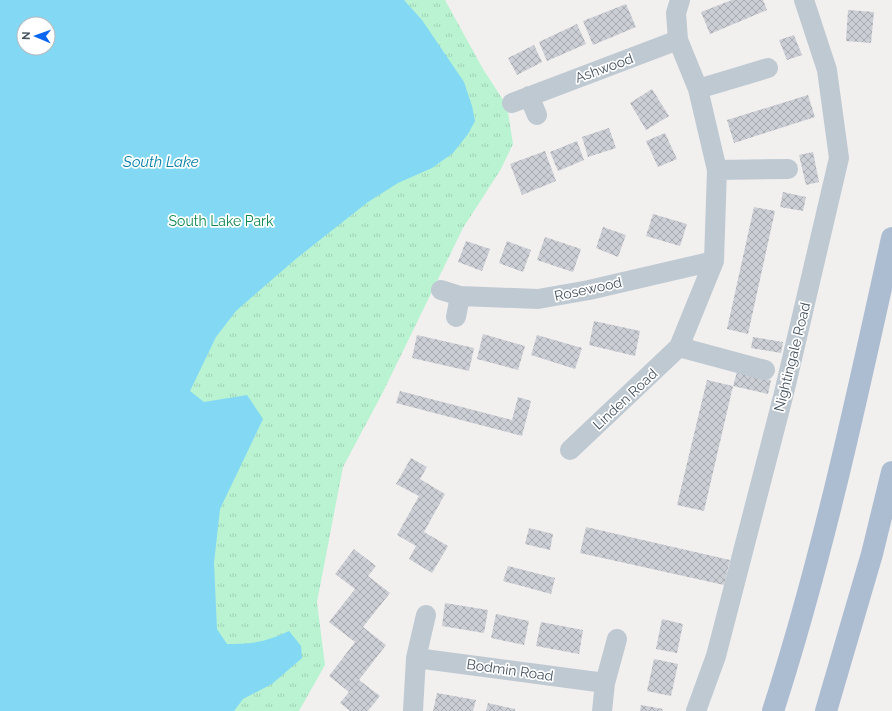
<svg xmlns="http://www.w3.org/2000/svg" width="892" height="711" viewBox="0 0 892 711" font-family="Raleway,sans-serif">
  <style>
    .park { fill: url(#park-tufts); fill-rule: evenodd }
    .water { fill: #83d8f4; fill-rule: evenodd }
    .building { fill: url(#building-cross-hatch) }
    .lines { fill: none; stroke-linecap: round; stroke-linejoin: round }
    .minor { stroke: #bec9d2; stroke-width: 20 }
    .major { stroke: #acbdd1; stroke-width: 22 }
    .labels { text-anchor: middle; stroke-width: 3.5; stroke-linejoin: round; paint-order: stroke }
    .street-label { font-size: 14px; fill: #45525f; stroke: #fff }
    .park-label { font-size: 14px; fill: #0e884f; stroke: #fff }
    .water-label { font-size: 15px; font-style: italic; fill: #027ea6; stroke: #fff }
  </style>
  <defs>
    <pattern id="park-tufts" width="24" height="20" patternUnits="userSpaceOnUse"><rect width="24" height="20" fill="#baf3d2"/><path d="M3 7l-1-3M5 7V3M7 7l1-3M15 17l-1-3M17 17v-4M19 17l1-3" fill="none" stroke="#a1d2b7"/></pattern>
    <pattern id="building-cross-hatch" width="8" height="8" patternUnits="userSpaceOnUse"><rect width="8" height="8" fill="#cbced4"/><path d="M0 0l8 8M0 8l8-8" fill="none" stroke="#a7aaaf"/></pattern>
  </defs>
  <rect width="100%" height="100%" fill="#f2efef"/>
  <path class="park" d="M0,0h445l38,69 24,37 6,38 -12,25 -38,59 -80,164 -40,75 -26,135 8,63 -26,46h-299zM24,24h24v24h-24z"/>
  <path class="water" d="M0,0h404l18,20 42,62 8,24 3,15 -7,13 -15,19 -21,15 -34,15 -30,19 -71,56 -61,53 -20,26 -26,54 14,11 43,-7 16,24 -43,90 -6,54 3,66 10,15c26,0 39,-2 62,-13l12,15 1,12 -30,26 -29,15 -9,12h-234zM24,24h24v24h-24z"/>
  <path class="building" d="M732,0h31l4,10 -57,24 -9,-22z
    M626,4l10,23 -43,18 -10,-24z
    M848,10l26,2 -3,31 -25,-2z
    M577,24l9,20 -39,17 -8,-19z
    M794,35l8,20 -15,5 -8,-20z
    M534,45l8,17 -25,13 -9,-17z
    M652,89l17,27 -23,14 -16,-27z
    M808,95l7,22 -81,26 -7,-23z
    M609,128l7,20 -28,9 -6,-20z
    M665,133l12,26 -19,8 -12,-26z
    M577,141l7,19 -26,11 -8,-19z
    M545,151l11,30 -34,14 -12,-31z
    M813,152l6,30 -13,3 -7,-30z
    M783,192l23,5 -3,14 -23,-4z
    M754,207l21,4 -27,123 -21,-5z
    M653,214l34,10 -7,22 -34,-10z
    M603,227l23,8 -8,22 -22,-9z
    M545,237l36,12 -8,23 -36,-12z
    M466,241l24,8 -8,22 -24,-9z
    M507,241l24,9 -8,22 -24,-9z
    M594,321l46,10 -5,25 -46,-11z
    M483,334l42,12 -7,24 -41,-11z
    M417,335l57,13 -5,23 -57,-13z
    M537,335l45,13 -7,21 -44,-14z
    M753,337l30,5 -2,11 -30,-5z
    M737,372l34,8 -3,14 -35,-8z
    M707,380l26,6 -29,125 -27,-6z
    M400,391l112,29 6,-23 13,4 -9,35 -126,-33z
    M411,458l16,9 -7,12 25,15 -21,38 24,14 -16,27 -23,-14 7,-13 -19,-11 22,-39 -23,-12z
    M586,527l144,33 -6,25 -144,-32z
    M529,528l24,6 -3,16 -25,-6z
    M354,549l22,17 -8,10 22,17 -27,34 23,18 -27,35 21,16 -12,15h-18l-10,-8 9,-11 -20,-16 26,-34 -26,-20 26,-33 -20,-15z
    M508,566l47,12 -4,16 -48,-13z
    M445,603l43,7 -4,23 -42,-7z
    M496,614l33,7 -5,24 -33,-7z
    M662,619l21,5 -6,29 -21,-4z
    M541,622l42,8 -4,24 -43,-8z
    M654,659l24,5 -7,32 -24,-5z
    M437,693l39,7 -3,11h-40z
    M488,703l27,6v2h-29z
    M641,705l22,4 -1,2h-22z"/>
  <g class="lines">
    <path class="minor" d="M698,89l70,-21
      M529,96l8,19
      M512,103l166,-63
      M717,170l71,-1
      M441,290l19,6 78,3 51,-9 125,-29
      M456,317l4,-21
      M679,347l86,23
      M570,450l109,-103 35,-86 3,-91 -19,-81 -20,-49 -2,-27 4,-13
      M416,658l189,25 -3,28
      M605,683l12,-44
      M413,711l3,-53 10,-43
      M696,711l20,-55 68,-263 55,-235 -12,-88 -23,-70"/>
    <path class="major" d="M773,711c50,-155 84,-314 119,-473
      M826,711l46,-157 20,-82"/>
  </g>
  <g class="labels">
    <g class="street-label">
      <text transform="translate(604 68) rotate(-20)" y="5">Ashwood</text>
      <text transform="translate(588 289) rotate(-12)" y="5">Rosewood</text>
      <text transform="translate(792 357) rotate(-76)" y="5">Nightingale Road</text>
      <text transform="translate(625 399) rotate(-43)" y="5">Linden Road</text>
      <text transform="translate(510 670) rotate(8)" y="5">Bodmin Road</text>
    </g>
    <g class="park-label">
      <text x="221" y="226">South Lake Park</text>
    </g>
    <g class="water-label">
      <text x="161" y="167">South Lake</text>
    </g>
  </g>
  <g transform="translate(36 36) rotate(272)"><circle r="19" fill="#ffffff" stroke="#b5babf"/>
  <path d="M0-3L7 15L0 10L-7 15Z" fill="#0866f3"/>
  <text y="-6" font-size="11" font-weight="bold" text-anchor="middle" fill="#45525f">N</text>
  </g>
</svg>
